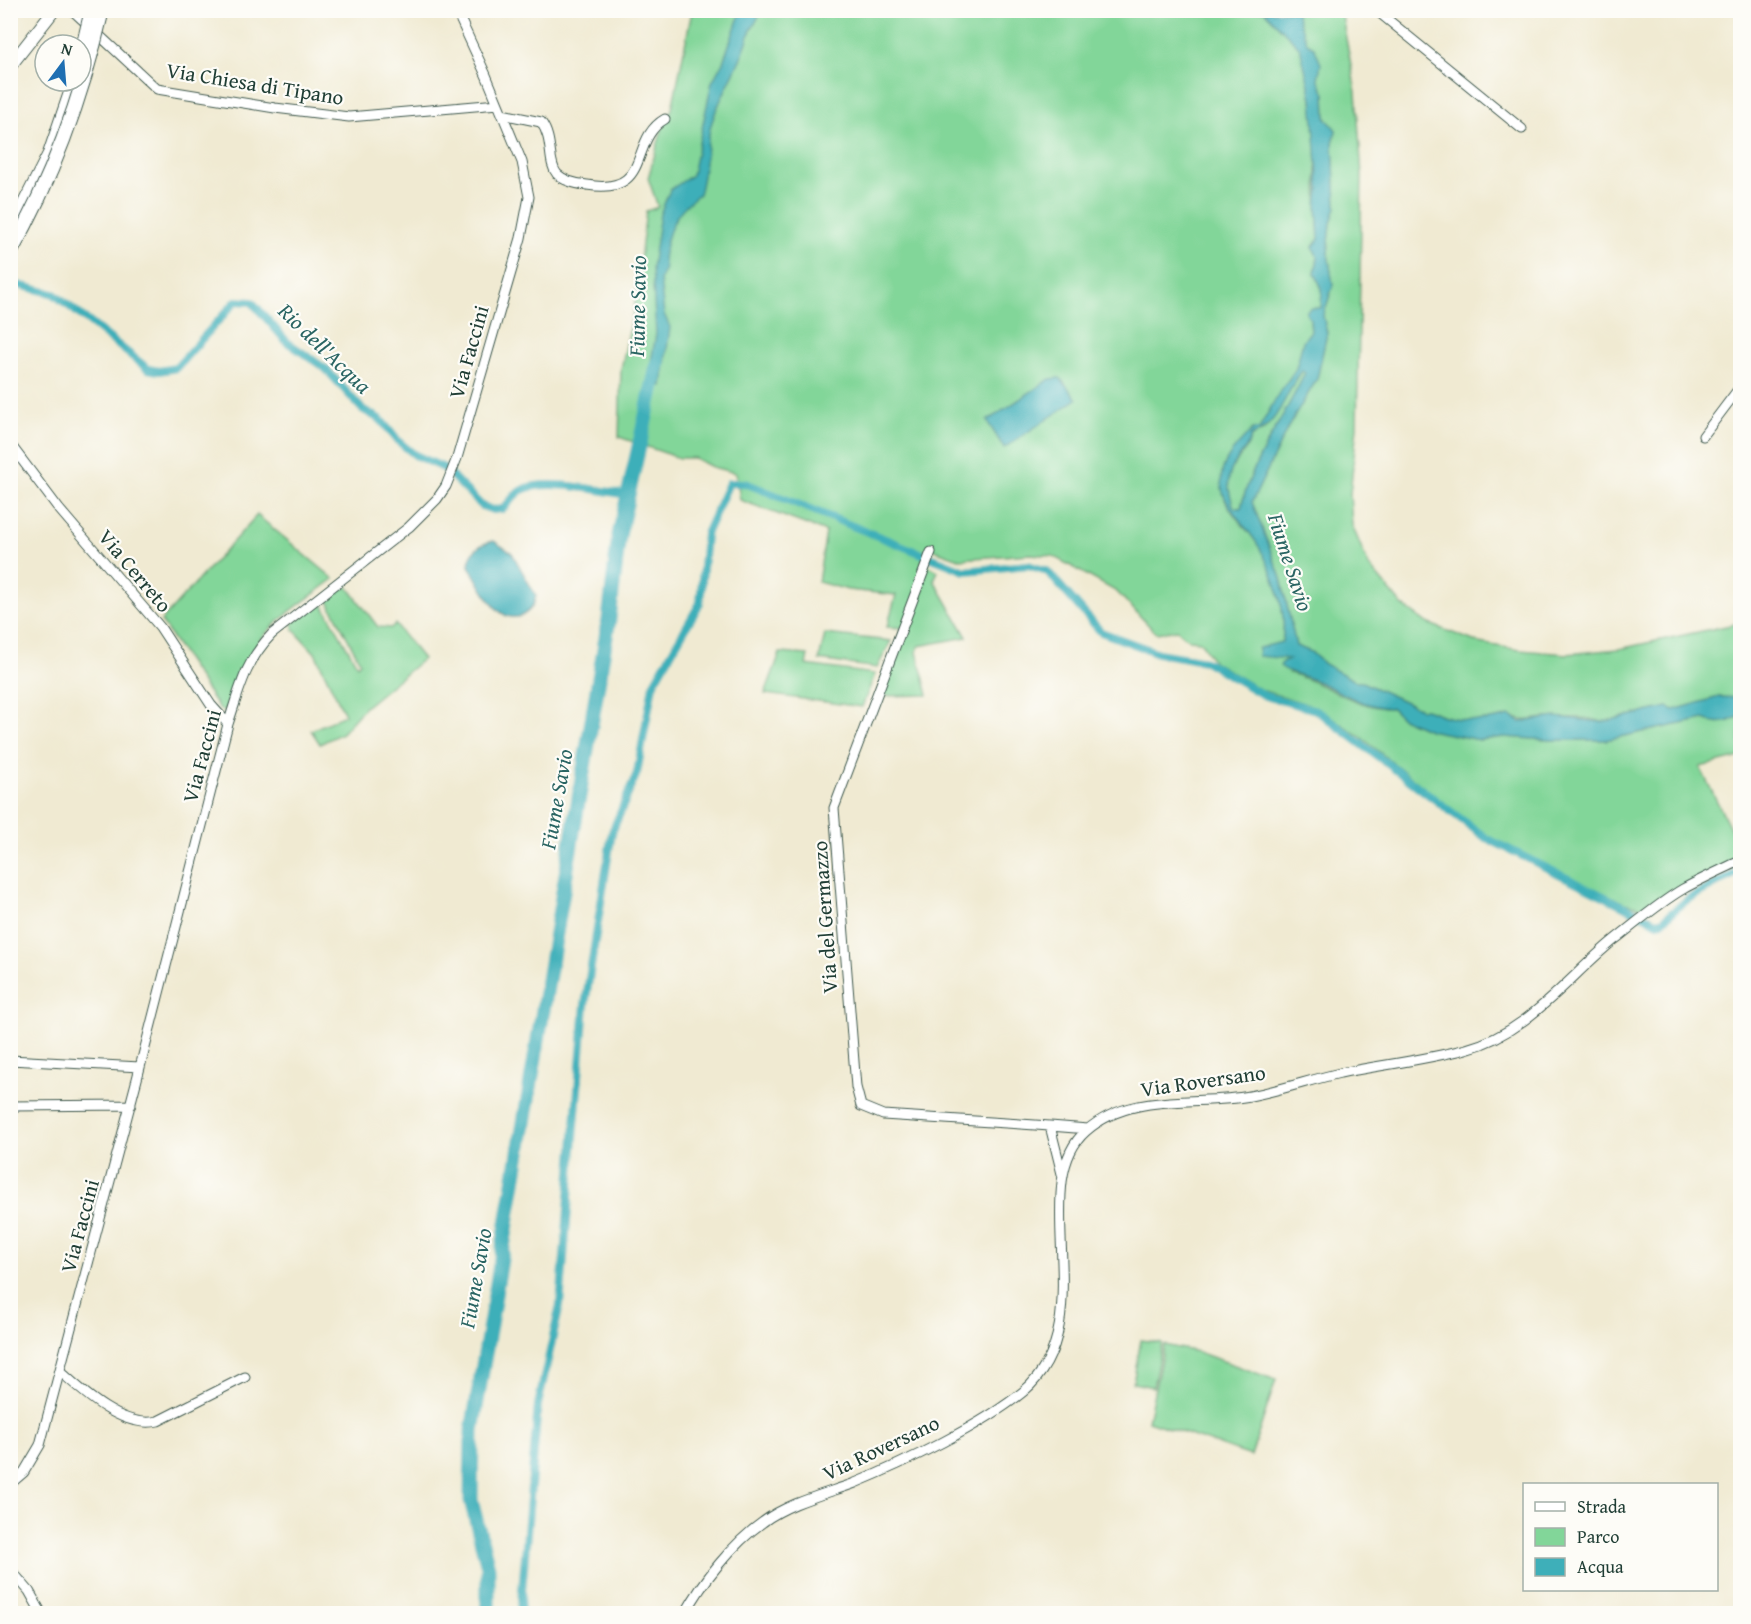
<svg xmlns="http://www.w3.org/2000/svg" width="1751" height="1624" viewBox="0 0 1751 1624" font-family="'Gentium Book Plus',serif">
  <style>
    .green { fill: #82d699; stroke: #508a66; stroke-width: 1.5 }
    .water { fill: #3eafb9; stroke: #2e7676; stroke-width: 1.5; fill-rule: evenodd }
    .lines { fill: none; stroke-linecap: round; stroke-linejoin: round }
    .canal { stroke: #3eafb9; stroke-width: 8 }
    .river { stroke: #3eafb9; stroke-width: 15 }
    .minor-casing { stroke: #3e574c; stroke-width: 11 }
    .major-casing { stroke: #3e574c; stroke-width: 14 }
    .highway-casing { stroke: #3e574c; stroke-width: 16 }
    .minor { stroke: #fff; stroke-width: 9 }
    .major { stroke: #fff; stroke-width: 12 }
    .highway { stroke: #fff; stroke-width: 14 }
    .highway-bridge-casing { stroke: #3e574c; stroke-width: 16; stroke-linecap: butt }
    .highway-bridge { stroke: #fff; stroke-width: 14 }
    .labels { text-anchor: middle; stroke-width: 4.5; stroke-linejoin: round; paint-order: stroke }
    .street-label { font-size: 21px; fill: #1f3d34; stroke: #fdfcf7 }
    .water-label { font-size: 22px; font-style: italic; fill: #2a6563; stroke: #fdfcf7 }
  </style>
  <rect width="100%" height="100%" fill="#fdfcf7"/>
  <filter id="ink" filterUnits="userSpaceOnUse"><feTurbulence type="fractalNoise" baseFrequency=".0167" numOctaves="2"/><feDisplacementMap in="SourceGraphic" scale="12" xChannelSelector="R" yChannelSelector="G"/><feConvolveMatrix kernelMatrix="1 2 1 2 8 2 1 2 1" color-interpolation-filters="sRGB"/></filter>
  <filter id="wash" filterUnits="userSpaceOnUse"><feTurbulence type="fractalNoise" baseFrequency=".008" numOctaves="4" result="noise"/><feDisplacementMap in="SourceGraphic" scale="24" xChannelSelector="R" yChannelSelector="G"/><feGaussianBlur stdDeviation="1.35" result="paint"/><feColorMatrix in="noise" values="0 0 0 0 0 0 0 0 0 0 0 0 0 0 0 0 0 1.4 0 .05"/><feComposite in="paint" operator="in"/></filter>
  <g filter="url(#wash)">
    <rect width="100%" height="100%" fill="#f0ead2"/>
    <path class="green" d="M692,11h649l15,81 6,84 -5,251 -7,67 2,31 17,41 33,39 25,18 52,20 41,7 47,4 52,-5 121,-26v75l-21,-1 -45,13 -6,-3 -66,15c-17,-6 -37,-4 -54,-4 -16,0 -23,6 -38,-2 -20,6 -41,6 -62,1 -11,-2 -16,-9 -27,-8l-59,-27h-5l-33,-18 -13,-12 -15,-6 -15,-68 -29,-76 36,-75 29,-48 10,-46 -4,-17 10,-30 -5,-33 3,-30 5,-16 -3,-64 3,-12 -10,-13 -1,-24 -15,-6c10,51 5,101 9,151l-6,8 5,11 -3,15 7,16 -1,20 -11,10 1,12 -7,10 -8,28 -18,26 -19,34h-6l-30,40c1,10 -1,24 3,33 7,15 22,27 31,41 17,27 31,68 25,99l-23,6 34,12 -4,13c35,9 67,36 103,35l10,10 27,12 51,10 24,-3 46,3h55l99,-21c15,6 22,4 36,-3v41l-40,10 40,81v8l-93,53 -22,-6 -139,-66 -124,-99 -46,-31 -55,-17 -47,-28 -14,-21 -11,-1 -12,-10 -21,3 -39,-41 -64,-36 -22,-2 -72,5 -30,-11 -7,14 16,9 -4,9 33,57 -48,9 -2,6 11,43 -46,1 -3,-3 24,-65 -16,-1 9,-32 -48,-5 -30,-8 8,-50 -86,-32 -4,-27 -24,-6 -18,-9h-15l-60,-21 2,-68 13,-60 12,-98 12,-4 -10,-29 14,-49 10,-20z
      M1302,371l3,2c-21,46 -53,85 -64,135h-7c-2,-7 -7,-17 -7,-24 1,-19 21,-31 24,-48l13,-6z
      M257,515l77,64c-58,43 -83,54 -105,128l-4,4 -5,-1 -59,-89z
      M345,583l33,44 13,1 4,-4 28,35 -58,48 -23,26 -22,11 -9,-14 34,-15 -30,-62 -21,-23 -2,-7 29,-22 36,64 3,-3 -34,-65z
      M825,634l66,7 -14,27 -58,-8z
      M780,653l28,2 -2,10 69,9 -13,33 -97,-13z
      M1141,1340l21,3 -9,44 -20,-4z
      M1164,1345l34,7 78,28 -25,76 -103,-35z"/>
    <path class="water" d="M741,11h19c0,8 -9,16 -11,24 -8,31 -29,59 -38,90 -6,22 -5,46 -12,69 -18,14 -26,24 -32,46 -2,11 -6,17 -2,28l-5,11 4,35 6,13 -8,59 -14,-7 8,-45 -4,-66 8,-54 10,-24 22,-15 20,-93 11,-20z
      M1264,11h29l3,2 11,30 7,4 7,17 -3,14 7,16 1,24 10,12 -3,13 3,64 -5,16 -3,30 5,33 -10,30 4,17 -10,46 -29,48 -36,75 29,76 15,68 15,6 13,12 33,18h5l59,27c11,0 16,6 27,8 21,5 42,5 62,-1l11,6 35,-5 46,5 66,-15 6,3 45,-13 21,1v18c-14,7 -21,9 -36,3l-99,21h-55l-46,-3 -24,3 -51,-10 -27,-12 -10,-10c-30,0 -54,-19 -81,-29 -12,-5 -21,-5 -31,-13l3,-5 8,-2 -33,-3 1,-8 23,-6c6,-31 -8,-69 -24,-97 -13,-23 -45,-45 -35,-76 4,-15 20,-29 30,-40h6l19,-34 18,-26 7,-28 8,-10 -1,-12 -4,-7 4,-4h11l1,-19 -7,-16 3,-15 -5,-11 6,-8 -2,-33 2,-17 -7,-91 -12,-50zM1302,371l3,2c-21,47 -53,85 -64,135h-7c-7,-21 -9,-32 5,-51 6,-8 10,-12 12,-21 30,-13 33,-42 51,-65z
      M1060,378l17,21 -73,49 -17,-27 63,-42z
      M494,541l18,12 24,43c-2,9 -5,14 -13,19 -25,13 -43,-32 -54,-49 0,-14 11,-23 25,-25z"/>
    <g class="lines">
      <path class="canal" d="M15,284l39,10 94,75 11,2 17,-3 60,-67 16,1 35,40 39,27 36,40 19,11 17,21 17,14 29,13 38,38 11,4 9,-1c7,-5 12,-15 20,-19 25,-12 78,1 106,5
        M520,1614l18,-209 22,-100 25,-300 27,-173 25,-59 16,-88 47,-82 6,-69 23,-51h16l220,88 63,-6 19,6 54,61 57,21 47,8 60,35 51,14 170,128 170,84 6,-1 26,-22 52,-28"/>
      <path class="river" d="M488,1614v-47l-17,-67 1,-69 137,-812 10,-84 39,-172"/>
    </g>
  </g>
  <g filter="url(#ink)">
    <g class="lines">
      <g class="minor-casing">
        <path id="minor" d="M72,10l85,79 118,19 74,9 149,-13
          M1376,10l146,119
          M502,114l39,8c13,18 6,40 16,52 7,7 20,10 30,11 66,11 41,-45 78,-66
          M10,292l3,7 -3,11
          M1703,436l37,-49
          M10,444l49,65 101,118 51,78 17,19
          M931,552l-97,256 22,279 5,19 22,9 167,11 12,48
          M10,1060l130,7
          M10,1106l121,-1
          M1050,1126l38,3
          M60,1371c25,23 63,58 98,50l87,-44
          M10,1484l14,-12 16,-27 97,-366 91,-355c12,-36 17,-62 44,-90l137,-107 28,-28 9,-13 11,-28 64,-220 8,-41 -7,-35 -36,-87 -30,-65
          M10,1569l19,22 13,23
          M685,1614c18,-33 47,-70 78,-92 25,-19 62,-28 92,-39 49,-20 128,-58 169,-92 79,-67 1,-207 62,-260 45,-40 110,-25 164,-35 31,-6 60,-16 90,-23 42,-8 85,-13 126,-24 62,-16 101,-71 148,-109 22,-17 45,-37 69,-51 18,-10 38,-19 57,-28"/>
      </g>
      <g class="major-casing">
        <path id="major" d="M10,66l44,-56"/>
      </g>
      <g class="highway-casing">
        <path id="highway" d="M10,233l40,-79 25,-73"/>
      </g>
      <use href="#minor" class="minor"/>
      <use href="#major" class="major"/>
      <use href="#highway" class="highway"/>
      <g class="highway-bridge-casing">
        <path id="highway-bridge" d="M81,56l11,-46
          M10,253c44,-77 72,-156 92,-243"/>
      </g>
      <use href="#highway-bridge" class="highway-bridge"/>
    </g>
  </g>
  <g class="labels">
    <g class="street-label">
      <text transform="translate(255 84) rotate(9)" y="7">Via Chiesa di Tipano</text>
      <text transform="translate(469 352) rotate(-74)" y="7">Via Faccini</text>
      <text transform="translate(135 571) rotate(50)" y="7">Via Cerreto</text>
      <text transform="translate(202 756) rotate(-75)" y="7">Via Faccini</text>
      <text transform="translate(825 917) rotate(-94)" y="7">Via del Germazzo</text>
      <text transform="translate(1203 1081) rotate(-8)" y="7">Via Roversano</text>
      <text transform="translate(80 1226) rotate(-75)" y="7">Via Faccini</text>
      <text transform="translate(881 1448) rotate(-25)" y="7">Via Roversano</text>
    </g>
    <g class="water-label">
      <text transform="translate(637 306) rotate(-89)" y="8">Fiume Savio</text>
      <text transform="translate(325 348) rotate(44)" y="8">Rio dell'Acqua</text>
      <text transform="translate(1291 562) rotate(72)" y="8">Fiume Savio</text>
      <text transform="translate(556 799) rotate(-80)" y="8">Fiume Savio</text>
      <text transform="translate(475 1278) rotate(-80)" y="8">Fiume Savio</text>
    </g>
  </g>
  <rect width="1751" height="1624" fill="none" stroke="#fdfcf7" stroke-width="36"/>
  <rect x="1523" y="1483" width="195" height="108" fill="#fdfcf7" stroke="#a4b0a9" stroke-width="1.5"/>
  <rect x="1535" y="1502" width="30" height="9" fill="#ffffff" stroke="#a4b0a9" stroke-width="1.5"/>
  <text x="1577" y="1513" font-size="18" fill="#1f3d34">Strada</text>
  <rect x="1535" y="1528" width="30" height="18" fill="#82d699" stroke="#a4b0a9" stroke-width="1.5"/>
  <text x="1577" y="1543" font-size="18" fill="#1f3d34">Parco</text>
  <rect x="1535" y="1558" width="30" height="18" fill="#3eafb9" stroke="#a4b0a9" stroke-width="1.5"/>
  <text x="1577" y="1573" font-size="18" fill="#1f3d34">Acqua</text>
  <g transform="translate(63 63) rotate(16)"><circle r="28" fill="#fdfcf7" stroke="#a4b0a9" stroke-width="1.5"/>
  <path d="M0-4.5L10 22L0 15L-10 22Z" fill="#1f6fb2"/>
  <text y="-9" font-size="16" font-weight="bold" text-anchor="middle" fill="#1f3d34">N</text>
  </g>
</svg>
